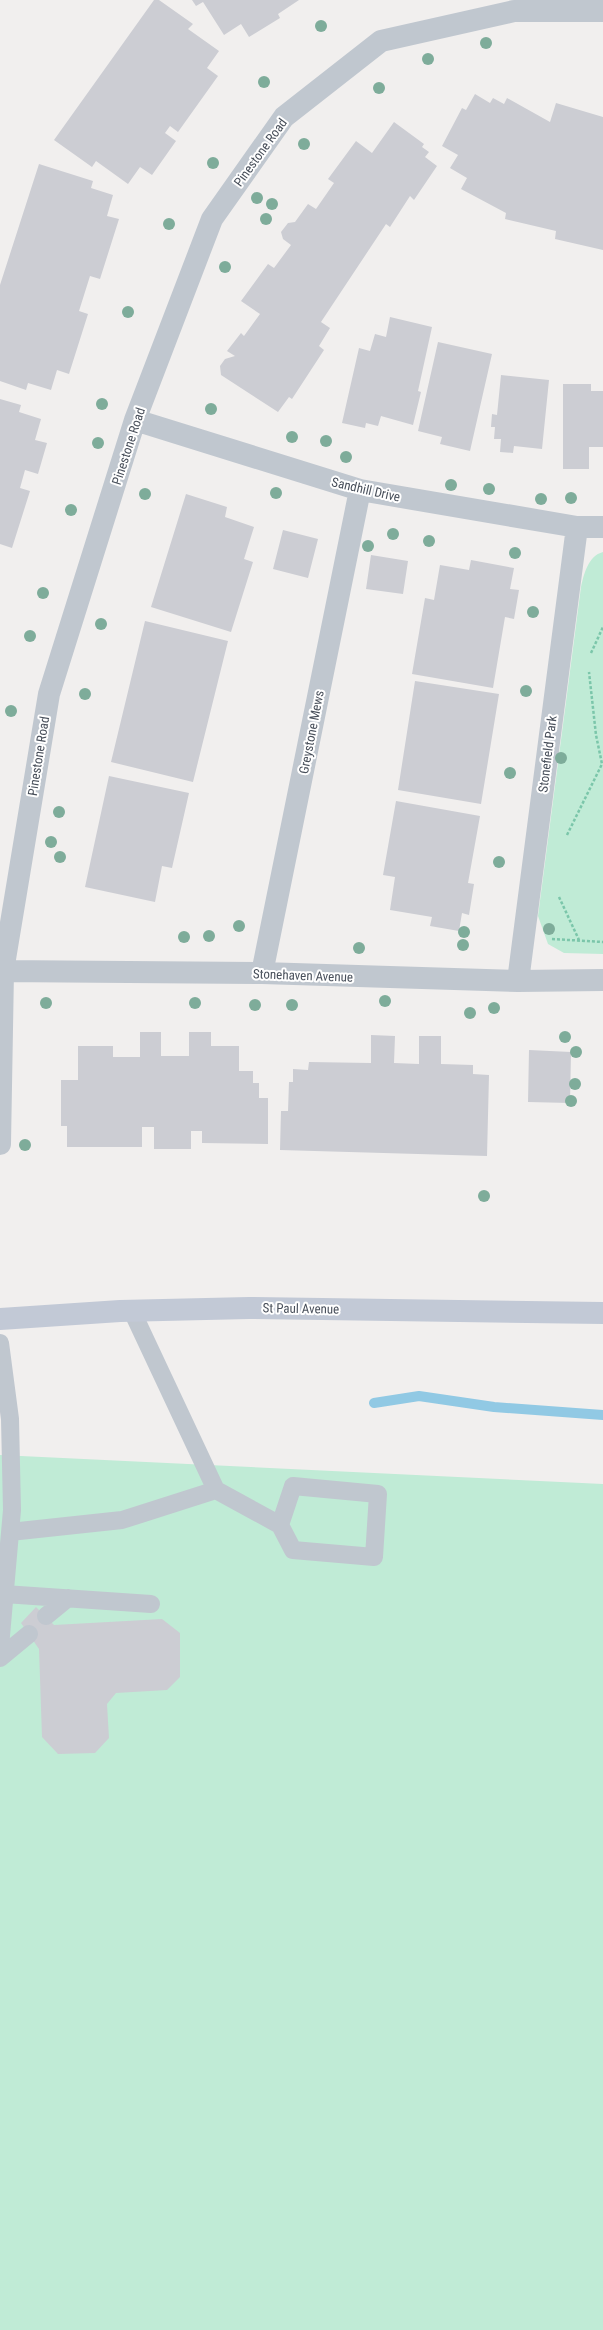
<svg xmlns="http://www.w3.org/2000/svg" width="603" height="2330" viewBox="0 0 603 2330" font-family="'Roboto Condensed',sans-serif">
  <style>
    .green { fill: #c0ebd6 }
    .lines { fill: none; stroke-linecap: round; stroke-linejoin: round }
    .stream { stroke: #91c9e4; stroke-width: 10 }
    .building { fill: #cccdd3 }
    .path { stroke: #7bc6aa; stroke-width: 2.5; stroke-dasharray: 3 2; stroke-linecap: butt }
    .service { stroke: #c0c7cf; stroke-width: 18 }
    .minor { stroke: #c0c7cf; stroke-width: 22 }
    .secondary { stroke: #c2c9d6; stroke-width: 22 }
    .tree { fill: #7eac9a }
    .labels { text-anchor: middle; stroke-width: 4; stroke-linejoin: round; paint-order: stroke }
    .street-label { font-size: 13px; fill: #484f5a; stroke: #fff }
  </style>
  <rect width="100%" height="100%" fill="#f1efee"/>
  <path class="green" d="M603,552v402l-39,-1 -16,-9 -10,-28 43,-329c3,-13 7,-31 22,-35z
    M0,1455l603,29v846h-603z"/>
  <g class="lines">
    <path class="stream" d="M374,1403l45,-7 75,11 109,8"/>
  </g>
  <path class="building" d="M154,0h5l34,24 -5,5 31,22 -12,17 11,8 -40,56 -8,-6 -5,7 11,8 -24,34 -12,-8 -12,17 -32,-23 -4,6 -38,-27z
    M192,0h107l-21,14 2,4 -31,19 -8,-13 -17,11 -21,-33 -7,4z
    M475,94l15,9 3,-5 11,6 3,-6 43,24 6,-19 47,14v133l-48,-11 1,-8 -51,-12 1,-6 -45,-24 6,-11 -17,-10 8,-13 -16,-9 20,-38 4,2z
    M394,122l30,22 -2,3 7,5 -4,5 12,9 -23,34 -4,-4 -20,31 -4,-3 -65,98 9,6 -11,18 5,4 -32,49 -3,-2 -11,15 -57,-37 -1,-9 5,-7 10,-3 -8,-5 14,-18 3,3 16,-22 -19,-13 27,-37 6,4 17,-23 -8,-6 -2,-7 7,-9 7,-1 13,-18 8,5 18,-26 -6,-4 28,-38 16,12z
    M39,164l54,17 -2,7 22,7 -6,21 12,3 -19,60 -10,-3 -11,35 9,3 -19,60 -12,-4 -6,20 -23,-7 -2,7 -26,-9v-96z
    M390,317l42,10 -14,64 3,1 -8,33 -32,-9 -3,10 -12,-3 -1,5 -23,-5 17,-75 11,3 5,-17 11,3z
    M438,342l54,12 -22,97 -30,-7 2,-7 -24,-6z
    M501,375l48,5 -7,69 -28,-3 -1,7 -13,-1 1,-13h-7l1,-12h-4l1,-13 5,1z
    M563,384h28v7h12v56h-14v22h-26z
    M0,399l21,6 -2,7 22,7 -6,21 12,3 -9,31 -13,-4 -5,18 10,3 -18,57 -12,-4z
    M186,494l41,13 -2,10 29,10 -10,32 9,3 -22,70 -80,-25z
    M283,530l35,9 -10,39 -35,-9z
    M371,555l37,6 -5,33 -37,-5z
    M471,560l43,8 -4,21 9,1 -5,29 -9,-2 -12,71 -81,-14 13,-76 9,2 6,-35 29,5z
    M145,621l83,20 -35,141 -82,-20z
    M415,681l84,13 -18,110 -83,-14z
    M109,776l80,17 -17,75 -10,-2 -7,36 -70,-15z
    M396,801l84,15 -12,67 6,1 -5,31 -7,-2 -3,18 -29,-5 2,-9 -42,-7 5,-33 -12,-2z
    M140,1032h21v24h28v-24h22v14h28v25h14v12h6v15h9v46l-66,-1v-12h-11v18h-37v-22h-12v20h-75v-21h-6v-46h17v-34h35v11h27z
    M371,1035l24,1 -1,27 25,1v-28h22v28l32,1v9l16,1 -2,81 -207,-6 1,-39h7l1,-29h4v-13l15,1 1,-8 62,1z
    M529,1050l42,2 -1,51 -42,-1z
    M36,1607l18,18 108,-6 18,14v44l-13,13 -51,3 -9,11 2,34 -14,15 -37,1 -16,-17 -3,-88 -18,-26z"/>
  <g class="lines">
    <path class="path" d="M591,653l12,-26
      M567,835l35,-71 -6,-29 -7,-63
      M559,897l20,43
      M552,939l51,3"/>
    <path class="service" d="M0,1343l10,76 2,91 -12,137
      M216,1490l64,35 13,25 81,7 4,-63 -85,-8 -13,39
      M10,1532l112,-12 94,-30 -84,-179
      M4,1594l147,10
      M46,1616l22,-18
      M0,1658l29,-24"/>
    <path class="minor" d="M135,420l225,70 217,37h26
      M0,971l262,2 256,8 85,-1
      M262,973l98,-483
      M518,981l59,-454
      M0,1144l3,-173 46,-277 86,-274 77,-201 72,-102 97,-76 133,-30h89"/>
    <path class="secondary" d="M0,1319l120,-8 129,-3 354,5"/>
  </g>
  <g class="tree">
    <circle cx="321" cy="26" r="6"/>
    <circle cx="486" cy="43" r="6"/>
    <circle cx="428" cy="59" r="6"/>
    <circle cx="264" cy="82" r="6"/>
    <circle cx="379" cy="88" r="6"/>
    <circle cx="304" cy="144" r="6"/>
    <circle cx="213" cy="163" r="6"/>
    <circle cx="257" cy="198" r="6"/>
    <circle cx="272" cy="204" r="6"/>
    <circle cx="266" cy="219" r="6"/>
    <circle cx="169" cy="224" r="6"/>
    <circle cx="225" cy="267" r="6"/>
    <circle cx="128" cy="312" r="6"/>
    <circle cx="102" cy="404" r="6"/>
    <circle cx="211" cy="409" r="6"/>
    <circle cx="292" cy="437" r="6"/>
    <circle cx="326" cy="441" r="6"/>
    <circle cx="98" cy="443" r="6"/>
    <circle cx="346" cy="457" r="6"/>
    <circle cx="451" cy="485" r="6"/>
    <circle cx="489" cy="489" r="6"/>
    <circle cx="276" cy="493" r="6"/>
    <circle cx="145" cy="494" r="6"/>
    <circle cx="571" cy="498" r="6"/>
    <circle cx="541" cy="499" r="6"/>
    <circle cx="71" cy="510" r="6"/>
    <circle cx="393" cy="534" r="6"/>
    <circle cx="429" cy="541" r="6"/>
    <circle cx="368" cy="546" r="6"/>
    <circle cx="515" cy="553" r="6"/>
    <circle cx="43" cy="593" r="6"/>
    <circle cx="533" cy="612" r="6"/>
    <circle cx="101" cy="624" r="6"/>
    <circle cx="30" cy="636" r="6"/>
    <circle cx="526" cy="691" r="6"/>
    <circle cx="85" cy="694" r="6"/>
    <circle cx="11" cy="711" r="6"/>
    <circle cx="561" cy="758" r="6"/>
    <circle cx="510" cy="773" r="6"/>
    <circle cx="59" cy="812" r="6"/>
    <circle cx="51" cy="842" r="6"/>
    <circle cx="60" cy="857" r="6"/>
    <circle cx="499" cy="862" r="6"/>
    <circle cx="239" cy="926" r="6"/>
    <circle cx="549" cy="929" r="6"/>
    <circle cx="464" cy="932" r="6"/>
    <circle cx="209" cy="936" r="6"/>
    <circle cx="184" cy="937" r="6"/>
    <circle cx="463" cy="945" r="6"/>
    <circle cx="359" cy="948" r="6"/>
    <circle cx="385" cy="1001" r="6"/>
    <circle cx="46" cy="1003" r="6"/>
    <circle cx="195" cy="1003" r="6"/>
    <circle cx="255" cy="1005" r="6"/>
    <circle cx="292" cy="1005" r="6"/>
    <circle cx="494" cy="1008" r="6"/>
    <circle cx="470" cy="1013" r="6"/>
    <circle cx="565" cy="1037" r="6"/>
    <circle cx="576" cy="1052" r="6"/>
    <circle cx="575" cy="1084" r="6"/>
    <circle cx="571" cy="1101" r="6"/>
    <circle cx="25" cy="1145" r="6"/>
    <circle cx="484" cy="1196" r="6"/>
  </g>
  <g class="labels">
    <g class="street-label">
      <text transform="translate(260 152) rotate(-54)" y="5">Pinestone Road</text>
      <text transform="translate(128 446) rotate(-72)" y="5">Pinestone Road</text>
      <text transform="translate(366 489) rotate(13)" y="5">Sandhill Drive</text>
      <text transform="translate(311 732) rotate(-79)" y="5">Greystone Mews</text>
      <text transform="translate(547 754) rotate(-83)" y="5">Stonefield Park</text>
      <text transform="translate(38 756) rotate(-81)" y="5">Pinestone Road</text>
      <text transform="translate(303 975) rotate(2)" y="5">Stonehaven Avenue</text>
      <text transform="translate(301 1308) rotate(1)" y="5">St Paul Avenue</text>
    </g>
  </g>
</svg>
